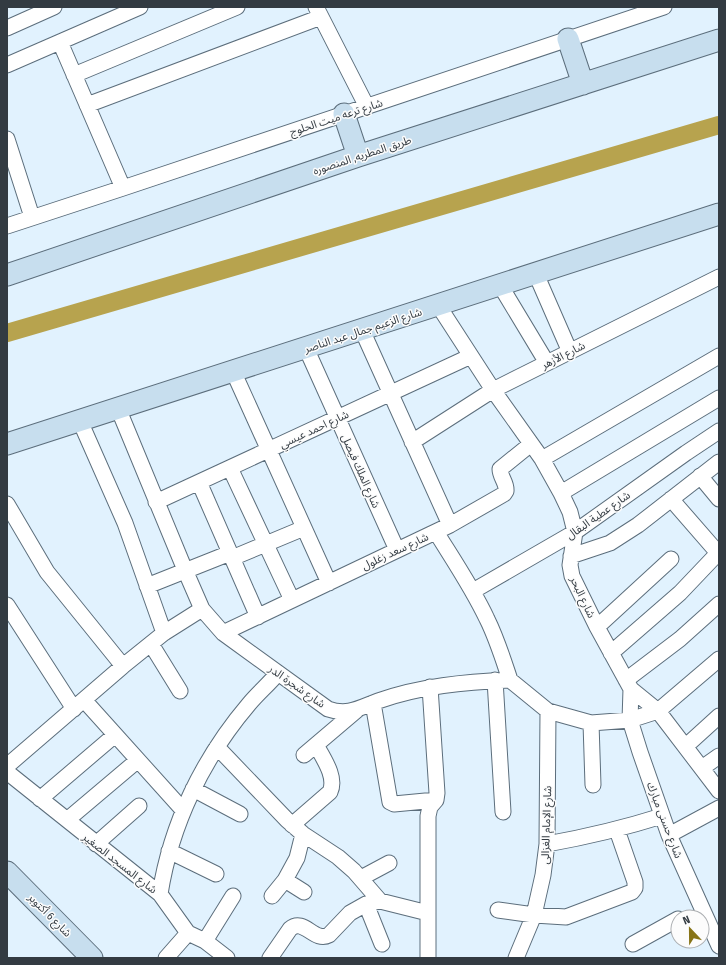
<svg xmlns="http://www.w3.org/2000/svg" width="726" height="965" viewBox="0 0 726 965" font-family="'Fira Sans Condensed','Noto Sans Arabic',sans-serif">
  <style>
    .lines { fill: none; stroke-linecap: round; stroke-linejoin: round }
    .canal { stroke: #b7a34e; stroke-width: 18 }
    .street-casing { stroke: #5c6e7c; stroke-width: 17 }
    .secondary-casing { stroke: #5c6e7c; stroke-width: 23 }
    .street { stroke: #fff; stroke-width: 15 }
    .secondary { stroke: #c7deee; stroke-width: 21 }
    .labels { text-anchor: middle; stroke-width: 3; stroke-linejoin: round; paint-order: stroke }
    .street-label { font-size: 11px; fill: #333b42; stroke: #fcfcfc }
  </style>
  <rect width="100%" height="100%" fill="#e1f2fe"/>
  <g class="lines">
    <path class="canal" d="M7,333l712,-208"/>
    <g class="street-casing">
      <path id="street" d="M316,7l51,100
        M7,28l47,-21
        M60,42l63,146
        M7,65l133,-58
        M74,75l163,-68
        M87,105l234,-88
        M7,139l25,78
        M7,226l116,-38 541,-181
        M536,274l34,78
        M500,285l47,78
        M438,305l55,85 49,69 19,34 9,19 5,20 -5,33 2,11 25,51 34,62 27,22 61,80
        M362,330l88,195
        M306,348l91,202
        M233,371l96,212
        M118,408l67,162 17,39 21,24 105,76c20,7 31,-1 50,-8 42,-15 87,-19 132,-21l38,31 43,12 39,-3 28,-9 61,-52
        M80,421l45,102 39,110
        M412,442l81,-52 226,-113
        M542,459l177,-103
        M230,468l62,132
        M700,476l19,23
        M199,482l59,135
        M561,493l158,-95
        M671,499l47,54
        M156,502l315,-146
        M7,504l40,68 76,94
        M436,532c18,29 37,57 51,87 10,20 16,40 23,61
        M571,556l39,-13 28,-18 81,-63
        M232,558l72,-30
        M147,586l83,-33
        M473,591l102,-59 111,-79 33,-22
        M7,605l67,104
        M597,627l74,-68
        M223,633l227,-108 54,-31 2,-3c1,-8 -6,-14 -6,-22l31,-25
        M151,644l29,47
        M611,653l69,-60 39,-41
        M495,680l8,132
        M626,680l54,-41 39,-35
        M631,689l-1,31 10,32 29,83 50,111
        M84,700l99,110
        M373,703l17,99 4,2 42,-4
        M591,723l2,62
        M686,746l33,-30
        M217,747l70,73 16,14 35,23 16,14 26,30
        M304,755l53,-45
        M7,766l116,-100 41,-33 38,-24
        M702,768l17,-12
        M7,772l153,122 28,39 17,8 22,17
        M193,789l47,25
        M40,799l75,-64
        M67,820l71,-60
        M292,825l38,-33c7,-15 -7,-34 -14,-47
        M669,835l50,-27
        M96,844l43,-38
        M547,844c39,-7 77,-16 115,-28
        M169,851l47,23
        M361,878l28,-15
        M285,880l19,12
        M160,894c11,-70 43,-136 89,-190 9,-11 20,-20 29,-31
        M272,896l13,-16 12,-22 6,-24
        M366,904l16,40
        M498,910l36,5 32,2 66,-25 3,-4v-6l-18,-52
        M205,941l28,-45
        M633,944l45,-25
        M166,958l22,-25
        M270,958l20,-29c14,-12 24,14 39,6l21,-22 16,-9 14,-3 48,12
        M428,958v-142l2,-9 6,-7 1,-7 -7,-106
        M516,958l18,-43 9,-40 4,-31 1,-133"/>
    </g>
    <g class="secondary-casing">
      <path id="secondary" d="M568,39l15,45
        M344,114l14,42
        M7,275l351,-119 361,-116
        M7,444l712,-230
        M7,872l85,86"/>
    </g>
    <use href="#street" class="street"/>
    <use href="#secondary" class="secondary"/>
  </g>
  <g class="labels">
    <g class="street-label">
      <text transform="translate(336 117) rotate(-18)" y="4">شارع ترعه ميت الحلوج</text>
      <text transform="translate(362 155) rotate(-18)" y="4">طريق المطريه, المنصوره</text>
      <text transform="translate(363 330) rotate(-18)" y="4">شارع الزعيم جمال عبد الناصر</text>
      <text transform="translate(563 355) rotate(-27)" y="4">شارع الأزهر</text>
      <text transform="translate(314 429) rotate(-25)" y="4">شارع احمد عيسي</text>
      <text transform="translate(361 471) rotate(66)" y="4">شارع الملك فيصل</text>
      <text transform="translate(598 515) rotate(-35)" y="4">شارع عطية البقال</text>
      <text transform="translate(395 551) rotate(-25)" y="4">شارع سعد زغلول</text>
      <text transform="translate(583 597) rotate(65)" y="4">شارع البحر</text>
      <text transform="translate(297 686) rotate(35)" y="4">شارع شجرة الدر</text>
      <text transform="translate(665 820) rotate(69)" y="4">شارع حسنى مبارك</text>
      <text transform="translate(546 825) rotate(-88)" y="4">شارع الإمام الغزالى</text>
      <text transform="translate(120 863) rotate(38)" y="4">شارع المسجد الصغير</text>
      <text transform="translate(50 915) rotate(45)" y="4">شارع 6 أكتوبر</text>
    </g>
  </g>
  <rect width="726" height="965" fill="none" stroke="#333b42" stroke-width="16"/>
  <g transform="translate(690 929) rotate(338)"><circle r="19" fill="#fcfcfc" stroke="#acafb2"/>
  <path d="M0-3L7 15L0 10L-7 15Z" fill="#877417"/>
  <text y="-6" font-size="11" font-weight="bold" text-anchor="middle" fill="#333b42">N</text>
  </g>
</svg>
